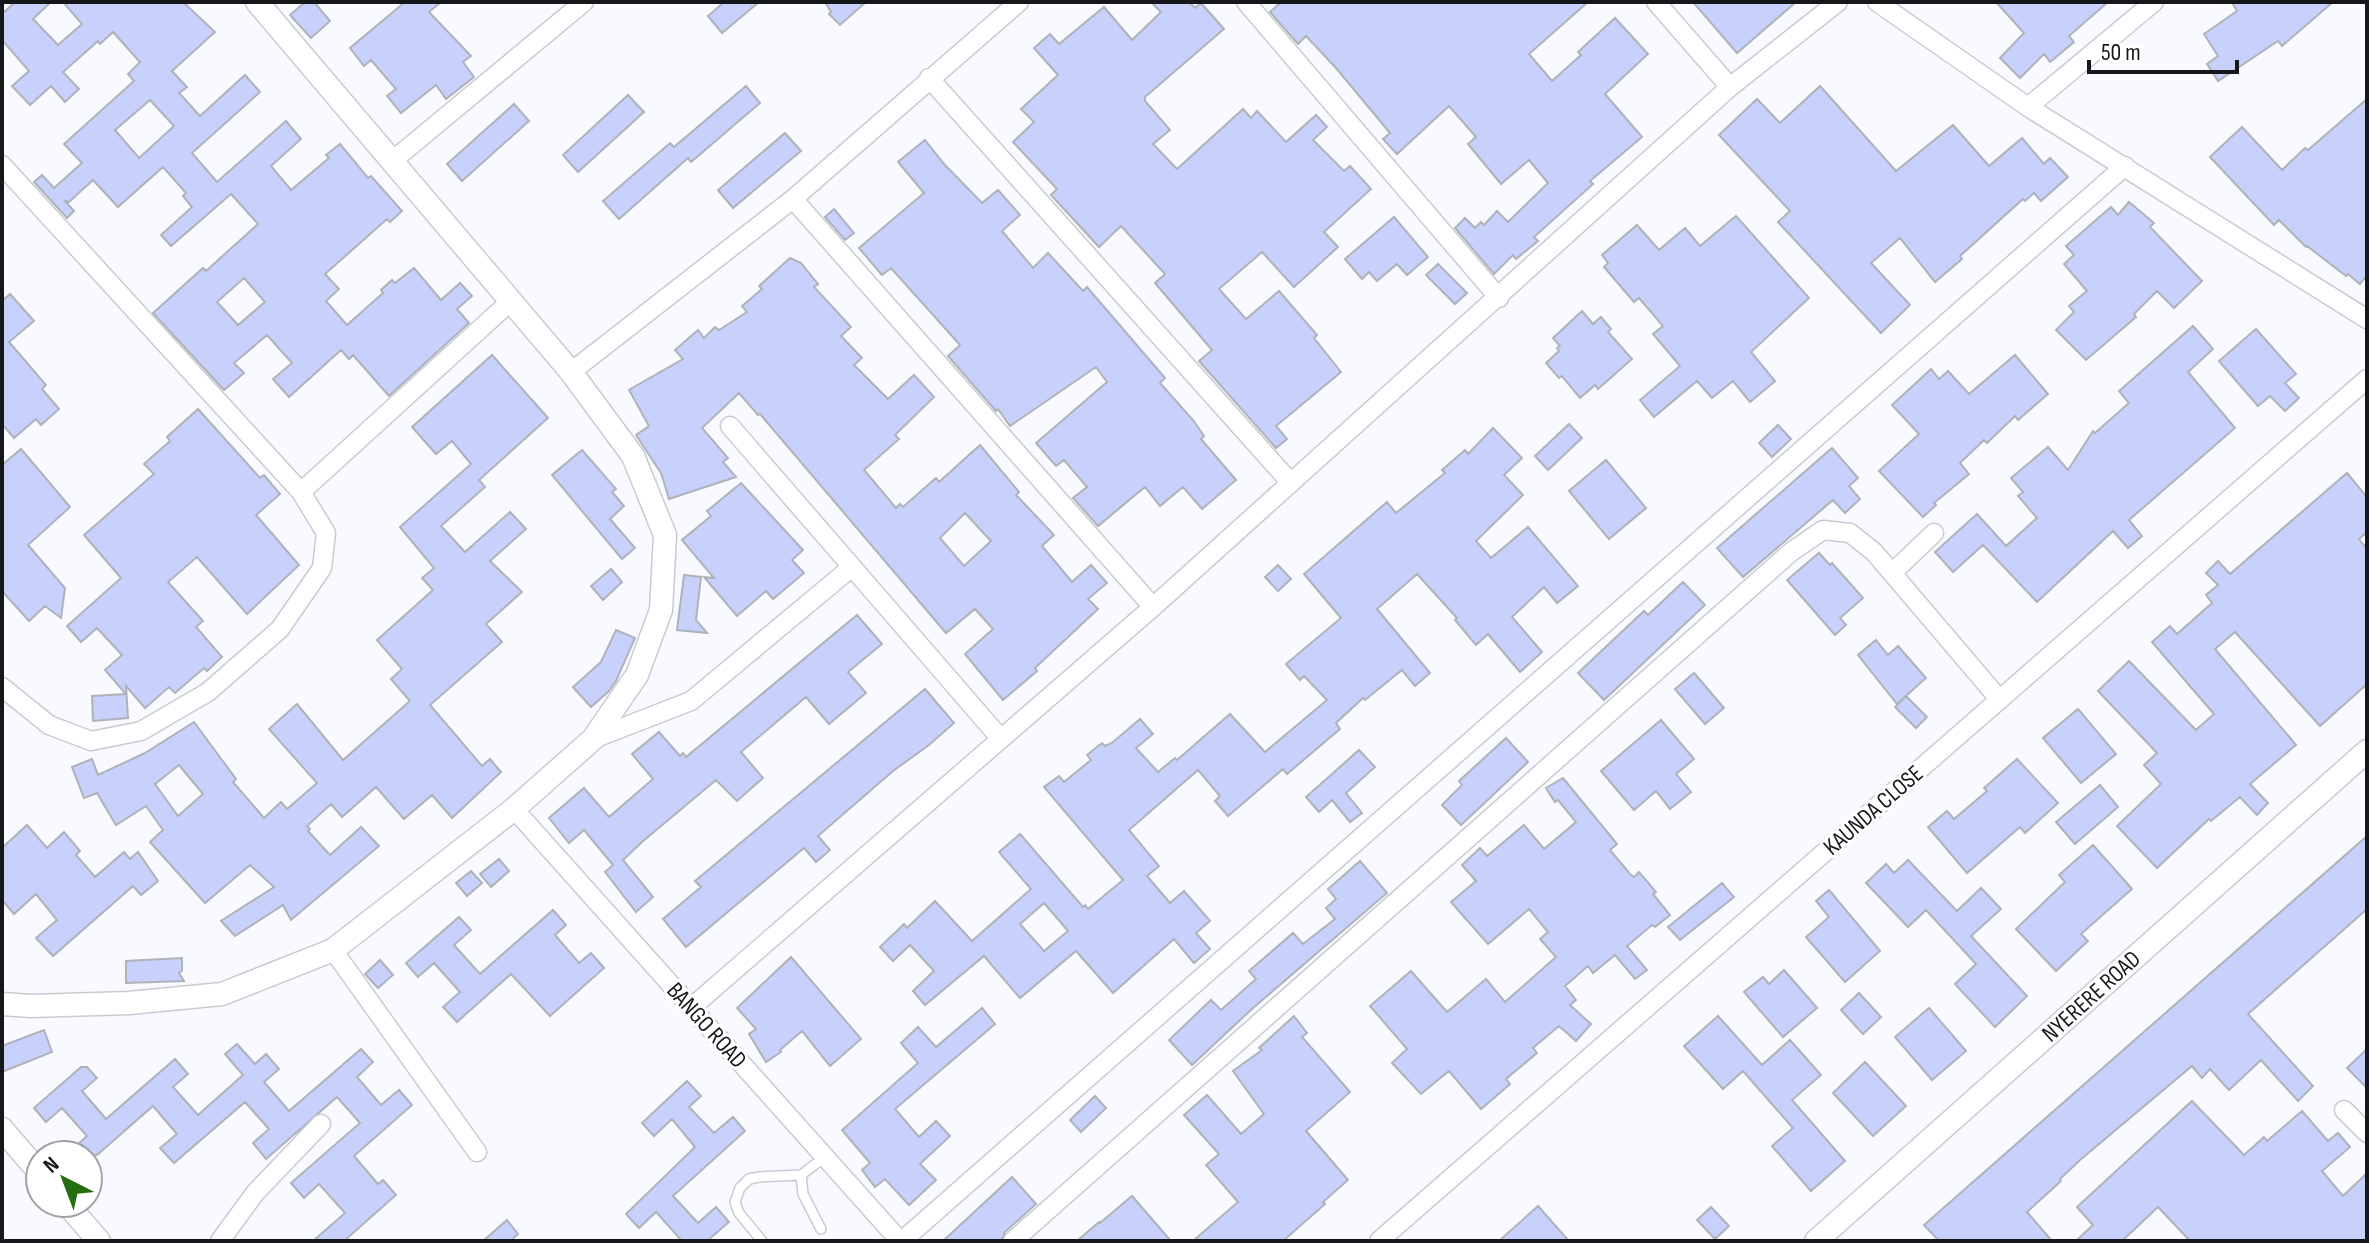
<svg xmlns="http://www.w3.org/2000/svg" width="2369" height="1243" viewBox="0 0 2369 1243" font-family="'Sofia Sans Condensed',sans-serif">
  <style>
    .building { fill: #c7d1fb; stroke: #b0b2ba; stroke-width: 2; fill-rule: evenodd }
    .lines { fill: none; stroke-linecap: round; stroke-linejoin: round }
    .service-casing { stroke: #c9cbd3; stroke-width: 12 }
    .minor-casing { stroke: #c9cbd3; stroke-width: 21 }
    .tertiary-casing { stroke: #c9cbd3; stroke-width: 25 }
    .service { stroke: #fff; stroke-width: 9 }
    .minor { stroke: #fff; stroke-width: 18 }
    .tertiary { stroke: #fff; stroke-width: 22 }
    .labels { text-anchor: middle; stroke-width: 6; stroke-linejoin: round; paint-order: stroke }
    .street-label { font-size: 24px; fill: #16171a; stroke: #fff }
  </style>
  <rect width="100%" height="100%" fill="#f9faff"/>
  <path class="building" d="M15,2h36l-18,17 25,26 24,-21 -19,-22h120l32,30 -43,39 15,16 -8,6 21,23 45,-41 15,17 -68,61 25,29 69,-61 15,18 -30,27 20,24 38,-32 -3,-3 14,-11 28,34 3,-2 31,35 -12,11 -3,-3 -62,55 14,15 -13,12 21,24 36,-32 -2,-3 11,-10 3,3 19,-15 27,32 19,-17 12,13 -15,13 12,14 -80,73 -36,-41 -4,4 -8,-9 -52,47 -16,-18 19,-16 -25,-28 -33,28 10,10 -20,17 -71,-77 50,-45 3,3 52,-47 -27,-30 -60,52 -10,-11 31,-28 -9,-11 3,-3 -23,-26 -45,40 -25,-27 -24,22 -4,-1 9,10 -7,7 -33,-36 8,-7 12,13 28,-25 -18,-19 70,-63 -6,-7 12,-12 -27,-30 -13,12 -2,-3 -35,31 16,17 -14,13 -14,-16 -21,19 -18,-19 17,-15 -27,-31v-26zM150,100l24,26 -35,32 -24,-28zM244,278l21,24 -27,23 -21,-23z
    M305,2h9l16,19 -19,17 -21,-23z
    M405,2h36l-12,10 42,44 -8,6 11,15 -28,22 -10,-14 -35,28 -14,-17 9,-7 -25,-29 -7,6 -14,-18z
    M724,2h35l-37,31 -14,-17z
    M825,2h41l-26,23 -11,-11 2,-2z
    M1151,2h38l6,6 6,-5 23,26 -79,68v4l25,29 -17,14 24,25 66,-60 8,9 6,-7 29,31 30,-27 11,12 -14,13 31,31 6,-5 21,23 -47,43 14,15 -44,40 -32,-35 -43,37 27,30 33,-28 38,44 -3,3 27,34 -65,54 11,13 -11,9 -77,-87 13,-11 -57,-67 10,-9 -44,-48 -22,21 -48,-52 6,-6 -44,-47 21,-20 -13,-13 37,-34 -24,-27 16,-14 9,10 45,-37 28,33 29,-28z
    M1281,2h307l-59,52 23,27 29,-26 -3,-3 37,-34 33,36 -43,40 37,43 -52,44 3,3 -59,53 4,4 -22,18 -3,-4 -19,19 -39,-46 10,-10 10,10 6,-6 3,3 13,-14 11,11 40,-39 -19,-23 -28,24 -33,-40 8,-7 -27,-31 -52,48 -14,-15 7,-6 -54,-65 -30,-32 -8,8 -28,-32z
    M1693,2h103l-59,51z
    M1996,2h112l-39,34 5,6 -24,20 -6,-8 -24,24 -20,-20 24,-25z
    M2232,2h101l-51,44 -4,-5 -60,40 -11,-17 11,-8 -14,-22 33,-23z
    M746,86l14,17 -69,59 -3,-4 -69,61 -16,-18 67,-58 4,4z
    M1820,86l76,85 57,-46 36,41 33,-28 22,26 6,-6 18,19 -27,24 -7,-8 -9,8 -2,-2 -63,57 2,3 -27,23 -35,-44 -29,25 39,42 -29,28 -103,-111 12,-11 -71,-76 38,-36 23,24z
    M628,95l16,17 -66,60 -15,-17z
    M2367,99v176l-7,9 -12,-10 -2,2 -39,-30 -1,1 -27,-27 -5,5 -64,-68 32,-30 40,43 23,-22 3,2z
    M514,104l15,17 -67,60 -15,-17z
    M785,133l16,18 -68,57 -15,-18z
    M925,140l20,25 37,38 16,-13 22,25 -18,16 31,37 15,-15 35,38 4,-4 78,91 -5,5 33,37 11,16 -3,3 35,41 -34,29 -19,-22 -23,19 -15,-19 -47,39 -25,-28 14,-11 -23,-27 -8,6 -20,-23 71,-61 -11,-15 -86,59 -12,-17 -2,2 -48,-55 12,-11 -69,-77 -9,7 -23,-27 65,-55 -26,-31z
    M2129,202l25,21 -4,4 52,54 -28,27 -17,-17 -23,23 2,3 -50,43 -30,-30 18,-18 -5,-6 18,-15 -23,-27 10,-9 -8,-9 45,-39 7,8z
    M834,209l20,24 -9,7 -20,-23z
    M1736,216l73,82 -58,54 24,29 -25,21 -17,-21 -21,17 -15,-17 -43,36 -14,-17 40,-34 -27,-32 10,-8 -24,-28 -5,4 -30,-35 4,-4 -6,-8 35,-30 22,25 26,-22 15,18z
    M1394,217l34,40 -21,18 -10,-11 -20,17 -8,-9 -7,7 -17,-20z
    M790,258l11,5 17,21 -4,3 37,40 -10,9 21,22 -8,7 34,34 26,-24 20,22 -39,38 4,4 -35,31 32,38 4,-4 3,3 33,-29 3,4 41,-37 39,47 -3,3 38,40 -12,11 30,36 19,-17 16,18 -19,16 10,10 -63,59 2,3 -34,29 -38,-46 28,-25 -18,-20 -29,24 -186,-219 -2,1 -19,-22 -37,35 26,30 -5,4 13,15 -67,22 -8,-26 -25,-38 13,-9 -20,-36 54,-31 -8,-9 23,-20 6,8 11,-11 4,3 28,-18 -5,-6 20,-17 -3,-3zM965,513l26,28 -27,25 -24,-28z
    M1438,264l29,29 -12,11 -29,-29z
    M10,294l24,27 -25,21 37,43 -4,4 17,20 -18,16 -5,-6 -22,19 -12,-14v-123z
    M1582,311l11,13 8,-7 10,12 -3,3 24,27 -34,30 -3,-4 -15,13 -18,-22 -3,2 -13,-15 13,-12 -2,-3 3,-2 -7,-8z
    M2193,326l20,23 -25,23 47,56 -106,92 13,16 -14,12 -15,-17 -76,71 -54,-57 -30,27 -18,-20 42,-38 29,32 31,-28 -19,-22 5,-4 -12,-14 37,-31 20,23 25,-39 2,2 34,-30 -10,-12z
    M2256,329l40,45 -11,9 14,15 -14,13 -15,-15 -12,10 -39,-45z
    M492,355l56,63 -69,62 6,7 -44,39 24,26 45,-40 16,17 -36,32 32,31 -36,32 16,18 -72,63 52,61 8,-7 11,13 -49,46 -20,-23 -28,24 -28,-32 -34,30 -11,-13 -24,22 3,3 -2,2 22,24 31,-28 18,19 -88,74 -8,-15 -48,31 -14,-15 53,-34 -24,-22 -45,38 -55,-61 13,-12 -17,-24 -30,19 -19,-32 -13,5 -12,-31 20,-8 6,16 47,-22 49,-31 42,57 -3,3 31,36 17,-16 6,7 30,-26 -48,-54 28,-25 46,56 67,-59 -19,-22 11,-10 -25,-29 56,-50 -11,-12 12,-10 -34,-41 71,-63 -19,-23 -16,13 -24,-27zM179,765l24,29 -25,22 -23,-32z
    M2015,355l33,39 -30,26 -3,-4 -28,27 -3,-3 -24,23 9,11 -35,29 2,2 -13,12 -44,-46 40,-37 -27,-29 39,-36 8,10 9,-8 21,23z
    M198,409l62,69 4,-3 16,19 -24,21 43,50 -52,49 -50,-57 -29,25 35,39 -7,6 26,30 -15,14 -3,-3 -29,25 -6,-6 -24,21 -19,-22 2,32 -35,3 -1,-25 34,-2 -21,-24 17,-15 -25,-27 -16,14 -14,-16 54,-48 -37,-43 70,-61 -10,-10 26,-23 -3,-4z
    M1569,424l13,14 -34,32 -13,-14z
    M1778,425l13,14 -19,18 -13,-14z
    M1493,428l29,30 -18,17 19,20 -47,46 15,17 37,-31 50,59 -21,17 -13,-16 -32,30 30,35 -22,20 -32,-38 -12,11 -21,-25 2,-2 -40,-44 -40,35 53,64 -15,13 -13,-16 -37,30 -2,-2 -27,25 4,6 -53,45 -4,-5 -55,47 -13,-15 5,-5 -22,-26 -69,60 30,36 -12,10 23,27 14,-12 26,30 -14,12 14,16 -16,14 -20,-24 -61,54 -37,-42 -56,47 -36,-42 -59,49 -12,-14 21,-20 -24,-26 -17,16 -13,-14 24,-23 3,4 28,-27 37,40 59,-52 -32,-37 21,-18 63,73 2,-2 3,4 35,-29 -79,-93 15,-11 5,6 27,-22 -4,-5 15,-12 3,3 7,-3 28,-24 13,15 -17,14 22,24 17,-14 2,2 53,-46 35,38 62,-52 -23,-24 -4,4 -14,-16 55,-46 -37,-44 83,-72 9,11 49,-40 -3,-3 23,-20 3,4zM1044,903l24,28 -24,20 -24,-27z
    M1832,448l26,30 -9,8 11,13 -15,14 -12,-13 -90,77 -26,-29z
    M21,449l49,58 -42,38 37,43 -4,30 -16,-12 -16,15 -27,-30v-126z
    M582,450l34,39 -4,3 12,14 -14,13 25,29 -13,11 -70,-84z
    M1606,460l40,48 -37,31 -40,-48z
    M2347,473l20,24v35l-8,7 8,10v135l-47,42 -85,-94 -20,17 81,96 -46,39 18,19 -11,12 -17,-18 -29,24 -2,-2 -52,49 -40,-42 44,-42 -17,-19 13,-12 -59,-62 31,-30 67,69 18,-16 -62,-72 18,-16 7,8 35,-31 -6,-8 12,-10 -12,-12 12,-12 12,13z
    M741,483l62,67 -11,10 12,13 -31,26 -7,-8 -29,25 -33,-39 10,1 -32,-38 29,-24 -4,-5z
    M1819,553l11,12 2,-2 31,35 -23,20 6,7 -11,10 -48,-55z
    M1278,565l13,14 -13,12 -13,-14z
    M611,569l11,13 -19,18 -12,-14z
    M684,575l17,2 -5,43 11,13 -30,-3z
    M1683,582l22,23 -101,95 -26,-27 66,-62 4,4z
    M857,615l25,29 -34,28 18,21 -37,31 -23,-27 -65,55 22,26 -26,23 -21,-21 -74,62 -19,18 30,37 -17,15 -31,-40 8,-7 -29,-35 -15,13 -20,-25 35,-30 25,29 44,-38 -21,-25 27,-22 21,24 3,-3 3,4z
    M616,630l19,8 -19,43 -7,10 -18,16 -18,-20 28,-25z
    M1876,640l12,15 10,-9 28,32 -29,26 -39,-49z
    M1694,673l30,35 -19,16 -30,-35z
    M925,689l29,34 -25,22 -36,26 -75,65 12,14 -14,12 -12,-14 -118,99 -23,-28 38,-32 -6,-6z
    M1906,696l21,21 -11,11 -21,-21z
    M2078,709l38,45 -35,29 -38,-45z
    M1661,720l33,39 -18,15 15,18 -21,17 -14,-18 -22,19 -33,-39z
    M1506,738l22,24 -67,63 -19,-20 20,-20 -3,-4z
    M1359,750l16,17 -29,26 16,20 -12,9 -18,-22 -13,12 -13,-15z
    M2017,759l41,44 -33,30 -5,-6 -53,46 -39,-46 19,-16 7,8 33,-28 -3,-3z
    M1563,778l54,66 -7,6 20,24 4,3 5,-5 17,20 -3,2 17,21 -15,12 -3,-2 -25,21 20,24 -12,9 -20,-24 -22,18 -5,-7 -23,20 11,14 -6,5 21,19 -15,17 -17,-15 -26,22 4,5 -31,26 4,5 -29,25 -32,-38 -28,23 -29,-31 15,-14 -37,-43 41,-35 36,41 39,-33 19,23 51,-45 -16,-18 8,-7 -19,-23 -41,35 -37,-42 25,-21 -14,-16 18,-17 7,8 37,-31 20,24 32,-27 -18,-22 -3,2 -9,-14z
    M2100,785l18,22 -43,37 -19,-22z
    M27,825l20,23 17,-16 16,19 -4,4 19,22 29,-25 6,7 8,-7 20,29 -17,14 -8,-9 -80,70 -17,-18 21,-18 -21,-26 -22,20 -12,-14v-52z
    M2367,836v73l-119,105 65,72 -15,15 -37,-41 -32,30 -19,-21 -8,9 -10,-12 -112,94 -20,19 1,2 -34,31 25,29h-113l-15,-16z
    M2093,845l39,44 -51,45 7,7 -32,30 -40,-42 49,-47 -6,-7z
    M499,859l10,12 -18,16 -11,-13z
    M1908,860l49,51 24,-23 20,21 -30,27 56,60 -32,31 -40,-43 21,-20 -50,-54 -18,17 -42,-44 20,-19 8,9z
    M1360,861l27,32 -134,115 -61,57 -23,-25 42,-40 10,10 35,-31 -7,-8 44,-38 10,11 32,-25 -9,-11 10,-9 -8,-10z
    M471,871l11,12 -15,13 -11,-13z
    M1722,883l12,14 -54,43 -12,-13z
    M1829,890l51,61 -35,31 -39,-45 23,-20 -13,-16z
    M553,910l13,15 -11,10 24,28 12,-10 13,15 -54,48 -39,-42 -54,48 -14,-15 17,-15 -26,-29 -16,14 -12,-14 53,-46 12,13 -17,15 26,29z
    M791,957l70,82 -31,27 -28,-35 -22,19 1,2 -15,10 -17,-28 7,-5 -19,-21z
    M182,958v13l-3,2 5,8 -58,2v-22z
    M380,960l13,15 -15,13 -13,-14z
    M1784,970l33,38 -34,29 -39,-45 19,-15 6,7z
    M1859,993l22,24 -18,17 -22,-24z
    M982,1008l13,16 -100,85 24,28 17,-16 14,15 -30,28 16,16 -27,25 -24,-26 -10,8 -13,-17 8,-7 -28,-33 76,-67 -17,-20 17,-16 18,20z
    M1929,1008l37,43 -34,29 -37,-43z
    M1294,1016l13,17 -5,4 48,55 -44,39 42,49 -25,22 2,2 -42,37h-90l45,-39 -32,-37 13,-11 -35,-39 23,-20 34,39 23,-20 -31,-43 29,-21 -3,-2z
    M1718,1016l44,49 28,-25 31,35 -29,25 53,61 -34,30 -39,-45 21,-18 -50,-57 -20,18 -39,-43z
    M44,1030l8,22 -50,20v-26z
    M237,1044l18,20 11,-10 13,15 -15,13 25,29 72,-62 12,13 -16,15 24,28 18,-15 13,15 -58,51 24,28 5,-4 13,15 -52,46h-31l32,-28 -26,-29 -15,14 -13,-15 69,-60 -23,-26 -71,62 -13,-16 16,-14 -24,-27 -71,61 -14,-15 17,-14 -24,-28 -56,49h-31l21,-19 -25,-28 -16,14 -12,-14 47,-41h6l10,11 -15,13 24,28 69,-60 13,15 -15,13 25,28 45,-40 -18,-21z
    M2367,1049v39l-20,-20z
    M1865,1062l41,44 -33,30 -40,-43z
    M687,1081l14,15 -12,11 25,26 19,-16 12,14 -72,65 25,27 18,-16 13,15 -22,19h-25l-26,-29 -17,16 -13,-14 69,-67 -23,-28 -18,17 -12,-13z
    M1095,1096l11,12 -25,24 -11,-12z
    M2192,1101l52,54 20,-18 3,4 35,-30 26,30 10,-8 12,14 -28,24 21,25 24,-23v68h-177l-32,-34 -36,34h-46l17,-16 -16,-18z
    M1012,1177l24,27 -31,28 -4,9h-58z
    M1132,1196l39,45h-94l22,-19 1,1z
    M1538,1206l31,35h-70z
    M1711,1207l18,19 -14,13 -18,-19z
    M507,1220l11,14 -8,7h-27z"/>
  <g class="lines">
    <g class="service-casing">
      <path id="service" d="M801,1175l2,19 18,35
        M762,1241l-23,-28 -4,-11 5,-14 9,-9 10,-2 42,-2 24,-18"/>
    </g>
    <g class="minor-casing">
      <path id="minor" d="M1246,2l253,296
        M1656,2l74,85
        M1877,2l151,105 339,212
        M929,78l362,405
        M2028,107l126,-105
        M391,162l193,-160
        M2,165l299,327 25,41 -4,35 -42,61 -72,63 -67,39 -50,10 -42,-16 -47,-38
        M793,199l360,408
        M571,372l222,-173 226,-197
        M730,426l271,313
        M301,492l211,-192
        M1892,573l42,-40
        M593,739l98,-38 161,-134
        M514,809l386,432
        M333,950l144,202
        M692,1007l461,-400 577,-520 108,-85
        M2344,1110l23,23
        M220,1241l35,-48 66,-69
        M902,1241l1223,-1075
        M1013,1241l778,-689 32,-22 27,3 24,19 126,148
        M1379,1241l988,-862"/>
    </g>
    <g class="tertiary-casing">
      <path id="tertiary" d="M2,1004l29,2 98,-3 93,-9 111,-44 181,-141 79,-70 44,-64 24,-65 4,-75 -32,-79 -62,-84 -314,-370
        M2,1129l38,44
        M66,1203l33,38
        M1816,1241l551,-490"/>
    </g>
    <use href="#service" class="service"/>
    <use href="#minor" class="minor"/>
    <use href="#tertiary" class="tertiary"/>
  </g>
  <g class="labels">
    <g class="street-label">
      <text transform="translate(1873 810) rotate(-41)" y="8">KAUNDA CLOSE</text>
      <text transform="translate(2091 996) rotate(-42)" y="8">NYERERE ROAD</text>
      <text transform="translate(707 1025) rotate(48)" y="8">BANGO ROAD</text>
    </g>
  </g>
  <rect width="2369" height="1243" fill="none" stroke="#16171a" stroke-width="8"/>
  <g transform="translate(64 1179) rotate(318)"><circle r="38" fill="#ffffff" stroke="#a2a2a3" stroke-width="2"/>
  <path d="M0-6L14 30L0 20L-14 30Z" fill="#236e10"/>
  <text y="-12" font-size="22" font-weight="bold" text-anchor="middle" fill="#16171a">N</text>
  </g>
  <path d="M2089 60v12h148v-12" fill="none" stroke="#16171a" stroke-width="4"/>
  <text x="2101" y="60" font-size="24" fill="#16171a" stroke="#ffffff" stroke-width="6" paint-order="stroke">50 m</text>
</svg>
